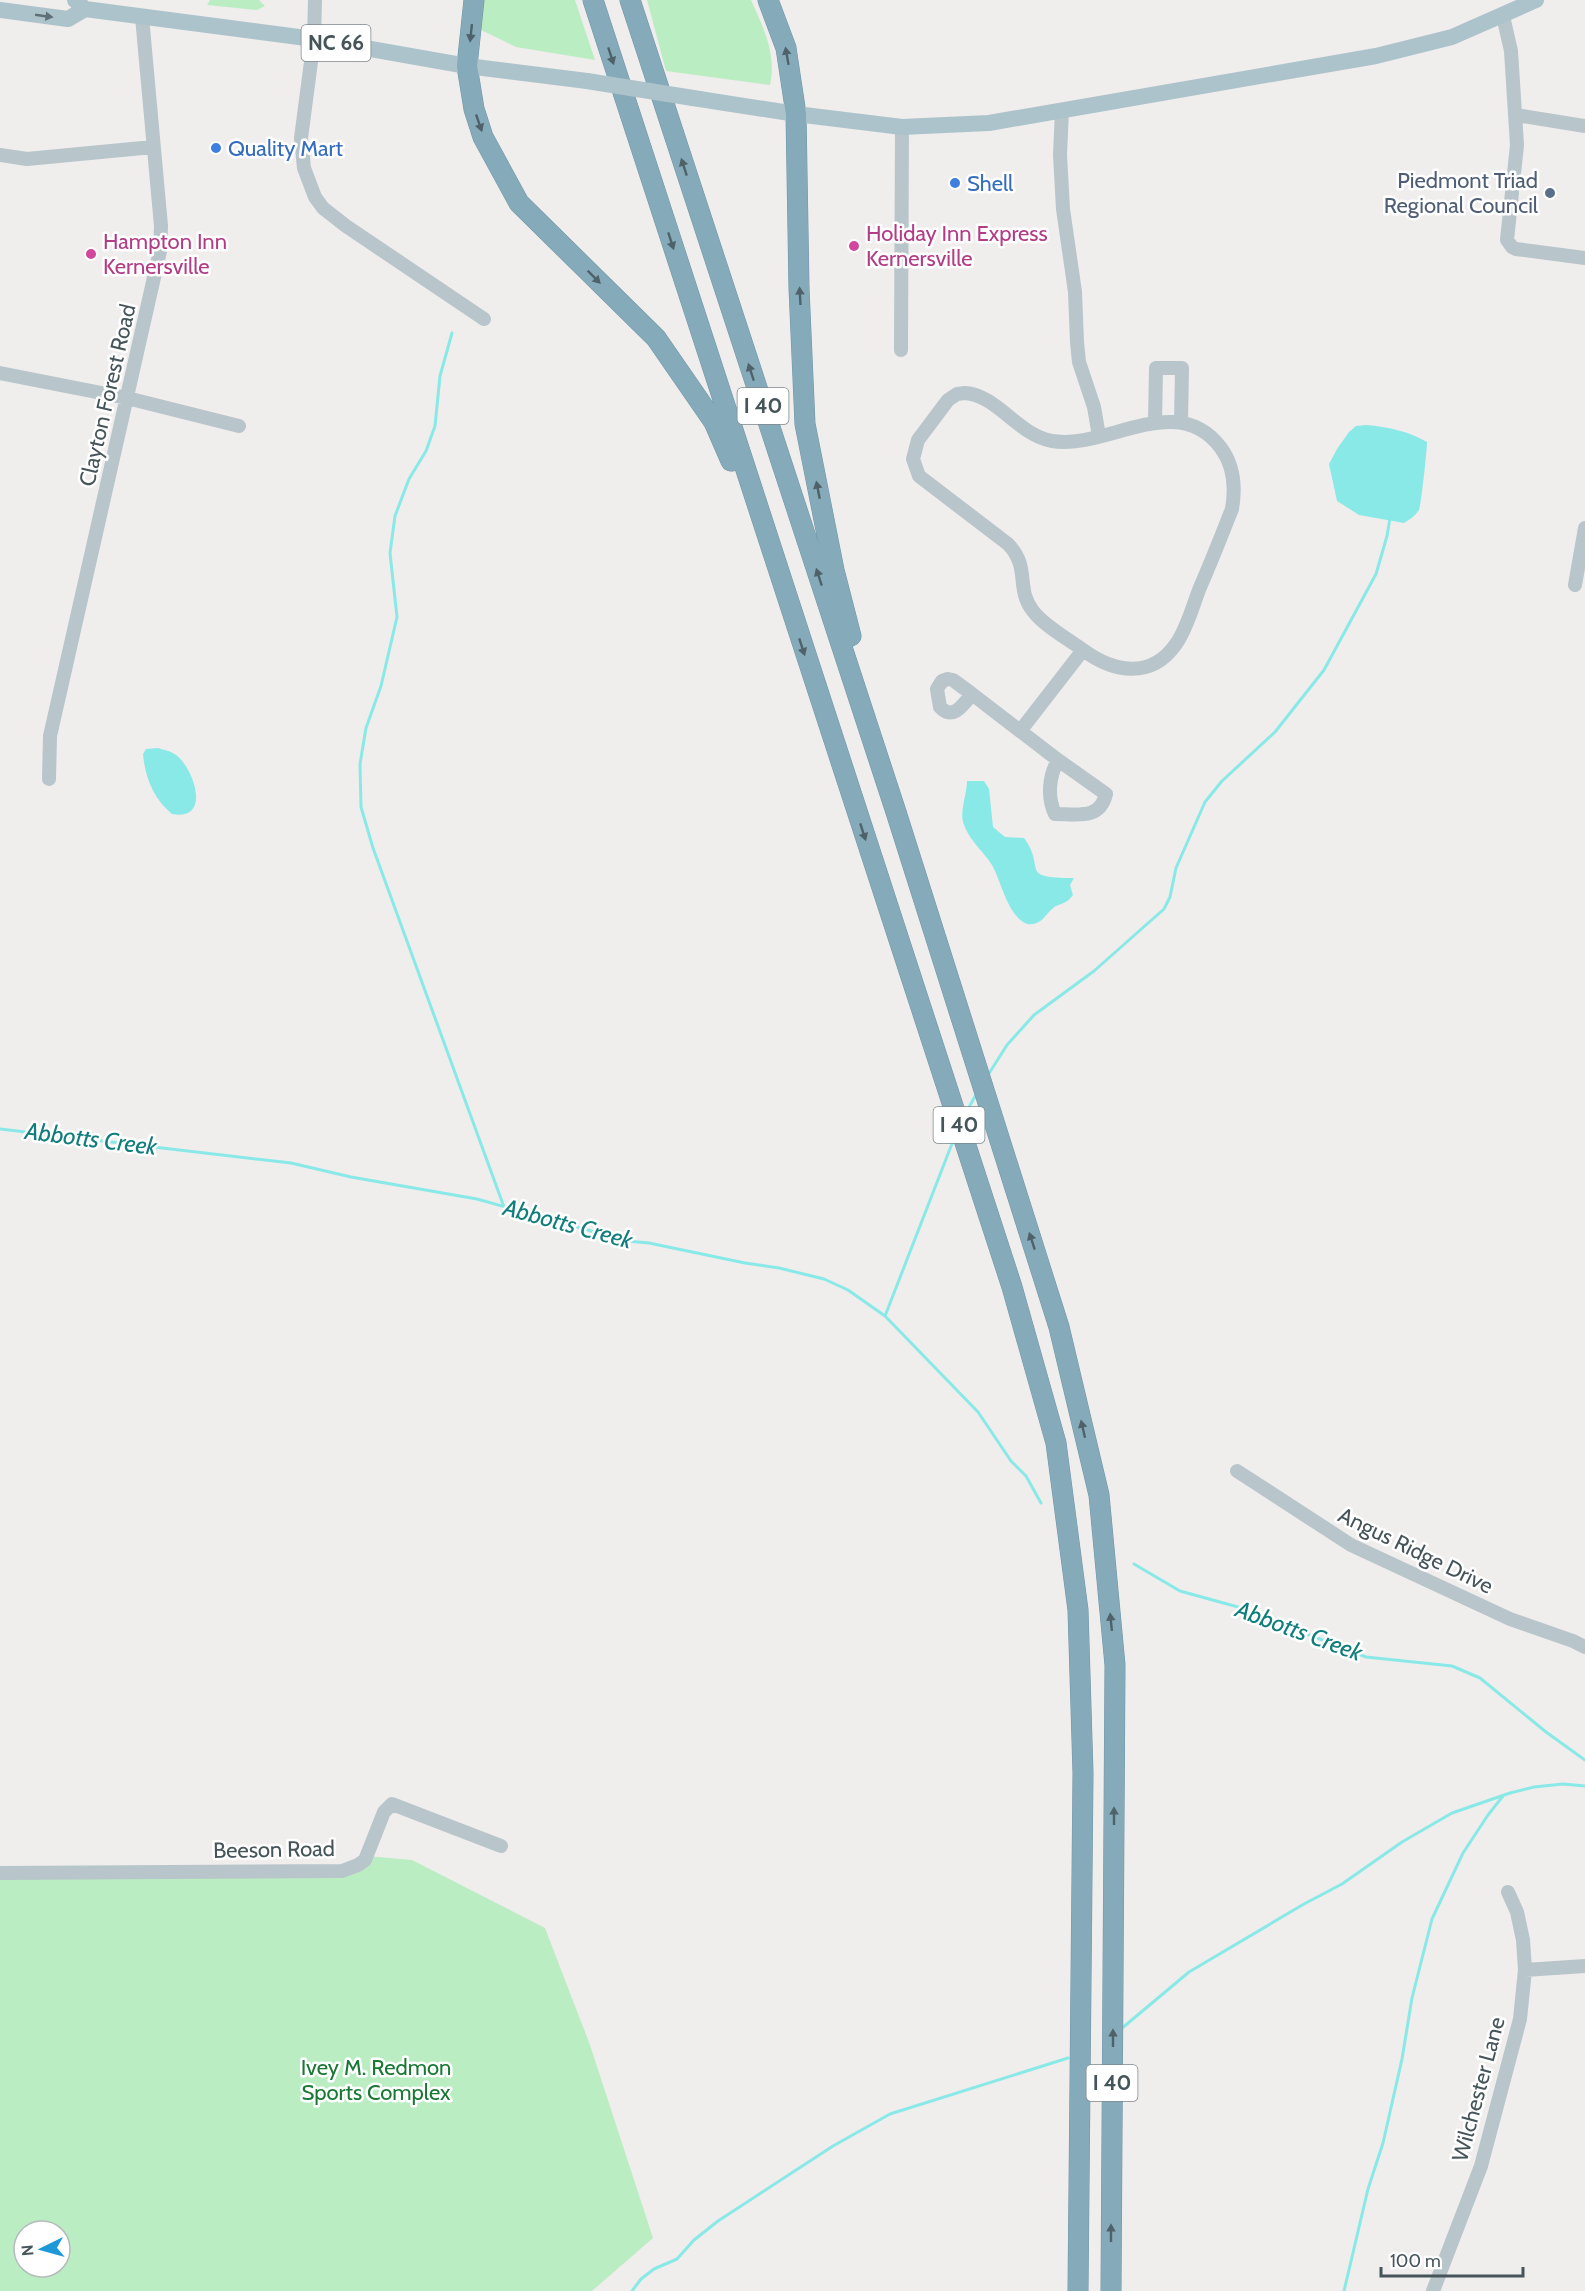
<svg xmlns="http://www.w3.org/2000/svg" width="1585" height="2291" viewBox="0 0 1585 2291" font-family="Cabin,sans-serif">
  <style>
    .green { fill: #bbedc3; fill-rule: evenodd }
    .water { fill: #89e9e7 }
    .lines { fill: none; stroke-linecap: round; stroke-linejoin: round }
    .stream { stroke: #89e9e7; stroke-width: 3 }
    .highway-casing { stroke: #7196a7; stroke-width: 21 }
    .minor { stroke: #b8c5ca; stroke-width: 14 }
    .major { stroke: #adc3cb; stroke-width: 16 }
    .highway { stroke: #85abbb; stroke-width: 20 }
    .major-bridge { stroke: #adc3cb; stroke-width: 16 }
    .oneway { fill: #607076 }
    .oneway2 { fill: #4f6269 }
    .shop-dot { fill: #3f7fe0; stroke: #fff; stroke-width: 2 }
    .service-dot { fill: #5c6f8a; stroke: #fff; stroke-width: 2 }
    .hotel-dot { fill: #d1479c; stroke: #fff; stroke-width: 2 }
    .labels { text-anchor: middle; stroke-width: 5; stroke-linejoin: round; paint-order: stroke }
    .shield { fill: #fff; stroke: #7e888c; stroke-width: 1.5 }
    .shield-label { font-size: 21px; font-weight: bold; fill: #46555a }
    .shop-label { font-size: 22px; fill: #366cbe; stroke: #fff; text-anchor: start }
    .service-label { font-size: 22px; fill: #4e5e75; stroke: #fff; text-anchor: end }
    .hotel-label { font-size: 22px; fill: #b23c85; stroke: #fff; text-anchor: start }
    .street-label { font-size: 22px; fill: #46555a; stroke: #fff }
    .park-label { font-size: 22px; fill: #197833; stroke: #fff }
    .water-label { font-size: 24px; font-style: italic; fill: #107e7c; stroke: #fff }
  </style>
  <rect width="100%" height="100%" fill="#f0eded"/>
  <path class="green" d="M210,0h49l6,6 -8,4 -50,-5z
    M484,0h91l20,60 -79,-13 -37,-18z
    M647,0h104c12,27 26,54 19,85l-104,-14z
    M367,1856l45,4 133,68 45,117 63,193 -61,53h-592v-418l342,-2zM24,2231h36v36h-36z"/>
  <path class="water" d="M1366,425c22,2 42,6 61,17 0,8 -6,64 -8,68 -4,6 -10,10 -15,13l-45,-8 -22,-14 -8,-37 8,-15 12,-17 7,-6z
    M158,748c6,2 13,3 18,7 18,13 36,67 -4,59 -18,-15 -27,-36 -29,-60l3,-5z
    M967,781h17l5,8 4,38 12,10 19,1c23,31 -7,40 50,40l-4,7 3,10c-5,7 -9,8 -17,11 -11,7 -13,20 -29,18 -20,-9 -25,-41 -35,-59 -9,-14 -24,-26 -29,-43 -3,-11 4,-29 4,-41z"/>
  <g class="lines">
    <path class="stream" d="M452,333l-12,43 -5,50 -9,25 -17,28 -14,37 -5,37 7,64 -16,69 -15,42 -6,36 1,43 12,41 131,359
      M988,1075l19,-30 27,-30 60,-44 70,-62 6,-12 6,-29 29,-66 17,-21 53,-49 49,-62 52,-96 11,-38 3,-18
      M964,1116l13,-23
      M0,1129l291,34 60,14 126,22 150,42 22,2 96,20 34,5 45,11 24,11 37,26 93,96 33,49 15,15 15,27
      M885,1316l70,-180
      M1134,1564l46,27 58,16 128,50 86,9 28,12 66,54 39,28
      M1121,2029l68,-57 115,-68 38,-20 60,-42 50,-29 58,-20 24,-6 29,-3 22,2
      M632,2291l9,-12 13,-10 23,-10 17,-19 24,-19 115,-75 57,-32 178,-56
      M1344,2291l24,-102 15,-46 19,-84 10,-61 20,-79 31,-66 25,-38 15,-19"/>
    <g class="highway-casing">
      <path id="highway" d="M474,0l-7,66 7,43 9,28 36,66 137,135 58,84 17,39
        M593,0l419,1287 44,156 22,167 5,163 -5,518
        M630,0l266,812 163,515 40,168 16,170 -4,626
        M768,0l18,48 10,66 3,174 6,136 29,146 17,66"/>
    </g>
    <path class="minor" d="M315,0l-1,39 -13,99 3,30 11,29 8,11 23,18 138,93
      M1503,16l8,35 6,94 -10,95 5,7 4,2 69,9
      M1062,110l-2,45 3,54 12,83 2,50 2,20 15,45 5,29
      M1516,115l69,11
      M0,155l27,4 126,-12
      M901,350l1,-223
      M0,373l127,25 112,28
      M965,393c32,2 53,42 87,48 55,9 125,-52 169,7 13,18 15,38 11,61 -10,25 -20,51 -31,76 -8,19 -13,42 -25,59 -25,36 -63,28 -93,6 -15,-11 -40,-25 -50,-39 -18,-23 -2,-43 -25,-67l-89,-68 -6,-17 5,-19 30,-40 9,-6z
      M1155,422l1,-54h26l-1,55
      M1575,585l10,-57
      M948,679l5,1 19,14c-9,11 -19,27 -32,13l-3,-18 5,-8z
      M972,694l86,66
      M1021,730l62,-80
      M1058,760l48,34c-6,26 -28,20 -51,20 -8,-17 -6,-38 3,-54z
      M49,779l1,-43 110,-485 1,-25 -19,-209
      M1237,1471l114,74 159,74 63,22 12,6
      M0,1873l342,-2 16,-6 7,-5 19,-48 8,-8 109,42
      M1525,1970l60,-4
      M1433,2291l48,-125 39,-147 5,-49 -2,-30 -6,-28 -9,-20"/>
    <path class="major" d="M75,0l10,9 229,30 153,27 120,15
      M0,10l68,9 17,-10
      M693,98l103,16 106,13 87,-4 387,-67 76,-19 84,-37"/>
    <use href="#highway" class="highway"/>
    <path class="major-bridge" d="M587,81l106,17"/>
  </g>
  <defs><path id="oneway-solid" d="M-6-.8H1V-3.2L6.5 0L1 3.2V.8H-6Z" transform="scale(1.5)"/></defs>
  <use class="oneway" href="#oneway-solid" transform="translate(44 16) rotate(8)"/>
  <g class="oneway2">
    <use href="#oneway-solid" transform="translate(471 33) rotate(96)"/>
    <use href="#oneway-solid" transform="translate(611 56) rotate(72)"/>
    <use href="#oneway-solid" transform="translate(787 56) rotate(-100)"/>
    <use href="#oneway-solid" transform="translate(479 123) rotate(71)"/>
    <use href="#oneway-solid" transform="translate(684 167) rotate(-108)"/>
    <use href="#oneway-solid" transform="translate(671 241) rotate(72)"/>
    <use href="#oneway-solid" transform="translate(594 277) rotate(45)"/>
    <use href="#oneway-solid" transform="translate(800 296) rotate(-93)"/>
    <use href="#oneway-solid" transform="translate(751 372) rotate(-108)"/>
    <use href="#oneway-solid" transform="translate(818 490) rotate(-101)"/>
    <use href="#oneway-solid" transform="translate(819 577) rotate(-108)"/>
    <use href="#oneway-solid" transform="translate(802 647) rotate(72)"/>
    <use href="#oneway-solid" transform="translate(863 832) rotate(72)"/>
    <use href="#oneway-solid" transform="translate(1032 1241) rotate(-108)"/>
    <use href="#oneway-solid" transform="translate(1083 1429) rotate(-103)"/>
    <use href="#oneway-solid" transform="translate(1111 1622) rotate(-96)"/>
    <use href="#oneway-solid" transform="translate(1114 1816) rotate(-90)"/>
    <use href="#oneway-solid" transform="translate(1113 2038) rotate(-90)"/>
    <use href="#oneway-solid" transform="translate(1111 2233) rotate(-90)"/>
  </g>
  <g class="shop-dot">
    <circle cx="216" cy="148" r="6"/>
    <circle cx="955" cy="183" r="6"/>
  </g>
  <circle class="service-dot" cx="1550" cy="193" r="6"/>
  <g class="hotel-dot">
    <circle cx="854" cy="246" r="6"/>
    <circle cx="91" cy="254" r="6"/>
  </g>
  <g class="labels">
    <g class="shield">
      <rect x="301.5" y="25" width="69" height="36" rx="4.5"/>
      <rect x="737.5" y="388" width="51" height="36" rx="4.5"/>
      <rect x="933.5" y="1107" width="51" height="36" rx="4.5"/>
      <rect x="1086.5" y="2065" width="51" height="36" rx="4.5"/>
    </g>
    <g class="shield-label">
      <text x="336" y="50">NC 66</text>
      <text x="763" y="413">I 40</text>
      <text x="959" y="1132">I 40</text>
      <text x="1112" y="2090">I 40</text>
    </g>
    <g class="shop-label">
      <text x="228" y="156">Quality Mart</text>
      <text x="967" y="191">Shell</text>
    </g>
    <g class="service-label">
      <text x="1538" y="188">Piedmont Triad<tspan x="1538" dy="25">Regional Council</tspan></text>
    </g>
    <g class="hotel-label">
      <text x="866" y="241">Holiday Inn Express<tspan x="866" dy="25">Kernersville</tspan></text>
      <text x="103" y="249">Hampton Inn<tspan x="103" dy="25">Kernersville</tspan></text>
    </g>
    <g class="street-label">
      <text transform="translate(107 395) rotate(-77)" y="8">Clayton Forest Road</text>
      <text transform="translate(1416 1550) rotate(26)" y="8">Angus Ridge Drive</text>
      <text transform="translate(274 1849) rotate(-1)" y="8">Beeson Road</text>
      <text transform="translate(1478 2089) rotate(-75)" y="8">Wilchester Lane</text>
    </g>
    <g class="park-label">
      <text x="376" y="2075">Ivey M. Redmon<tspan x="376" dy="25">Sports Complex</tspan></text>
    </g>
    <g class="water-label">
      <text transform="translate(91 1139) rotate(7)" y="8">Abbotts Creek</text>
      <text transform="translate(568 1224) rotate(15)" y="8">Abbotts Creek</text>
      <text transform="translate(1299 1631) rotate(20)" y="8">Abbotts Creek</text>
    </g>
  </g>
  <g transform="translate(42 2249) rotate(265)"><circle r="28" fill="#ffffff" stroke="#b5bbbd" stroke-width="1.5"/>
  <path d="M0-4.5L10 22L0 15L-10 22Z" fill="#1d99d9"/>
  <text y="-9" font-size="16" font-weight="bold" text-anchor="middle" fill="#46555a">N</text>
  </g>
  <path d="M1381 2267v9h142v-9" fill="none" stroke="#46555a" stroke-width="3"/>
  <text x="1390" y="2267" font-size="18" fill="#46555a" stroke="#ffffff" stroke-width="4.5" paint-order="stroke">100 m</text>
</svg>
